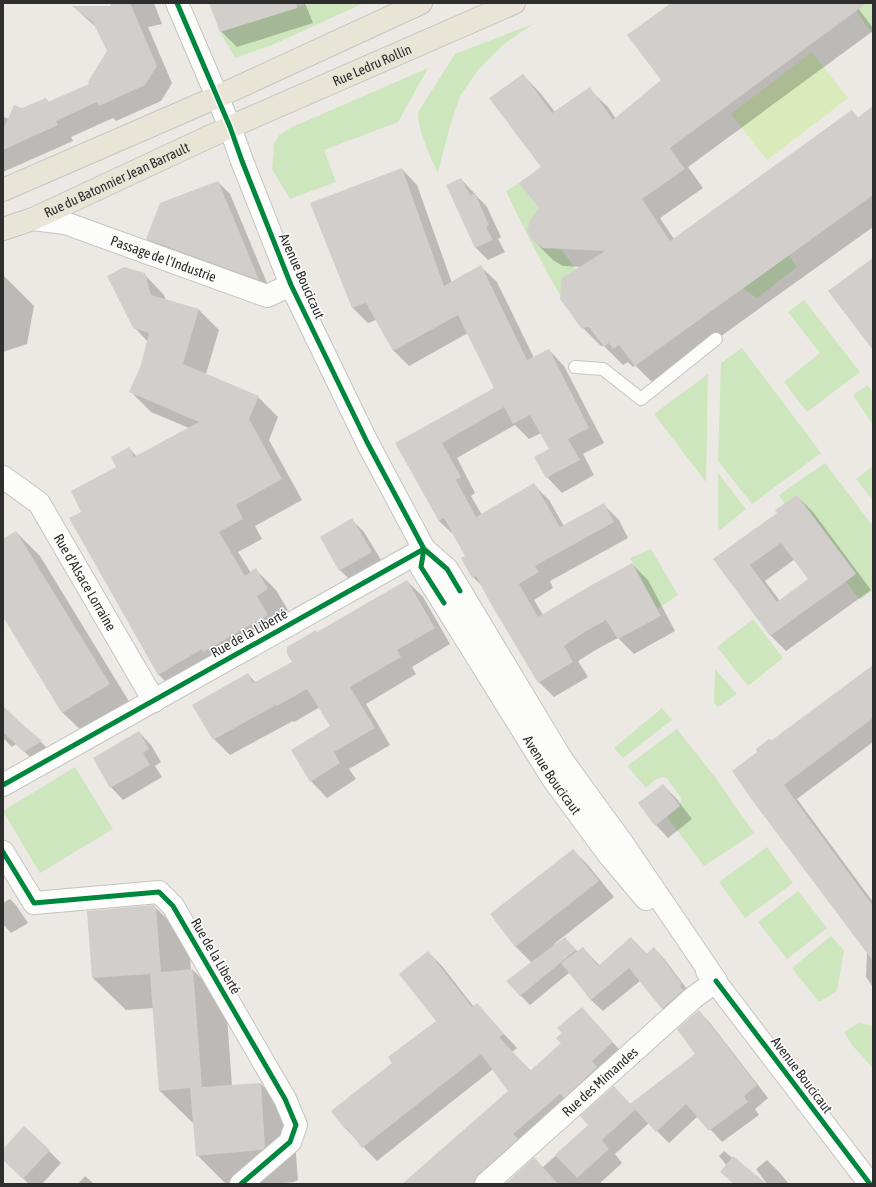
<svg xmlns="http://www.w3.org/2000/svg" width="876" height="1187" viewBox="0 0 876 1187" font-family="'Asap Condensed',sans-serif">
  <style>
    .green { fill: #cee6be }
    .pitch { fill: #d9eabb }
    .shadow { fill: #0003; fill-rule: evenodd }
    .building { fill: #d1cecb; fill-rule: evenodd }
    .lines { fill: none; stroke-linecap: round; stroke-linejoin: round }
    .lane-casing { stroke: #c5c4c5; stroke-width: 14 }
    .street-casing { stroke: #c5c4c5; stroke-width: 24 }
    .secondary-casing { stroke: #c5c4c5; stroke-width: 24 }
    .primary-casing { stroke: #c6c5c4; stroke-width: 24 }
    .lane { stroke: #fcfcfb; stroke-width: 12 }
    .street { stroke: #fcfcfb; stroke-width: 22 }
    .secondary { stroke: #fcfcfb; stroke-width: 22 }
    .primary { stroke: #e8e4d6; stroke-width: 22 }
    .cycleway-casing { stroke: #fff; stroke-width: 8 }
    .cycleway { stroke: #00873e; stroke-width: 5 }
    .labels { text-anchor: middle; stroke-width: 3; stroke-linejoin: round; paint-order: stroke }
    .street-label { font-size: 14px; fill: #2e2e2e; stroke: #fff }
  </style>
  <rect width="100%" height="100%" fill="#ece8e4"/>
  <path class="green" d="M312,3h52l-92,42 -37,13 -15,-26z
    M851,3h22v32z
    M533,24l-29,20 -25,25 -19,27 -9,26 -13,51c-8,-17 -20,-42 -20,-61l37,-58z
    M428,68l-30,54 -74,28 12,32 -46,17 -18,-30 2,-25 5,-9 11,-7z
    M519,183l21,26c-4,5 -10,10 -11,16 -2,9 6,20 14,23 5,2 11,0 16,-2l26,36 22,-16 -7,-11 43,-32 17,25 -72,52 10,13 -19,12c-28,-42 -51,-88 -73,-134z
    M789,255l8,12 -40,31 -14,-9z
    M804,300l56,72 -53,40 -23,-30 36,-29 -32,-41z
    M742,348l79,105 -69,51 -34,-43 3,-98z
    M708,374l-2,108 -52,-68z
    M868,385l5,8v32l-20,-30z
    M825,463l48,63v64l-13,10 -14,-18 10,-9 -59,-78 -12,9 -6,-9z
    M873,466v35l-17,-22z
    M718,473l28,36 -26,21 -2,-3z
    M651,549l27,46 -21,14 -27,-51z
    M753,619l30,39 -35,28 -31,-39z
    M715,669l22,25 -19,13 -4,-4z
    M662,708l10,12 -49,38 -9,-10z
    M677,729l38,48 39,56 -50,33 -37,-49 13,-11 1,-8 -15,-21 -10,2 -10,9 -19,-22z
    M75,767l38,62 -73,44 -37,-62z
    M767,847l26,36 -48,35 -26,-36z
    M798,891l29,37 -40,31 -29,-37z
    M831,936l13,14 -7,41 -18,11 -27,-34z
    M859,1023l14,3v42l-21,-23 -8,-13z"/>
  <path class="pitch" d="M812,52l36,46 -81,62 -36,-46z"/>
  <path class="shadow" d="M111,3h43l8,21 -14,3 24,56 -11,18 -45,20 -3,-3 -42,19 2,4 -70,31v-55l6,2 13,-10 24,-10 4,4 41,-18 17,-34 -11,-23 -23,-21h39z
    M210,3h95l8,20 -76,24 -16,-16z
    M673,3h181l19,25v3l-185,136 15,21 -43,30 14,21 178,-128 6,7 15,-1v110l-219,157 -19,-19 -2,2 -5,-5 -5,3 -19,-19h-3l-19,-19 -1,-60 -18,-1 -10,-6 -19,-19 6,-33 2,-40 -19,-93 18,19 14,18 34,-23 19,18 8,12 46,-38z
    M402,169l15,16 35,98 29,-16 16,15 37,76 15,-8 15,16 40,77 -21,11 11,21 -32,18 -15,-16 3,-28 -9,-16 -12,6 -14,-14 -58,33 18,35 -4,3 11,19 52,-30 15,15 15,26 40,-21 15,15 9,18 -78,43 3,7 -19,12 9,15 89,-51 16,16 27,51 -41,23 -16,-16 -19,10 -21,13 10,16 -34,20 -15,-15 -56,-95 -10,-10 -7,-21 -12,-21 -15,-14 -42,-77 98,-56 -27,-55 -59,33 -15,-15 -18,-31 -8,3 -15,-15 -42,-104z
    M461,179l26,28 14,30 -3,2 7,13 -17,8 -12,-12z
    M218,182l12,12 40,96 -111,-40 -12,-11z
    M144,274l20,21 2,5 33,10 20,20 -13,44 52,23 20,20 -9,23 33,60 -47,26 7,13 -24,13 13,21 5,-3 20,20 12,20 -12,6 11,19 -109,59 -20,-20 -75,-162 35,-45 11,-19 8,9 52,-29 -38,-16 -20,-20 11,-27 6,-23 -14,-15z
    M3,275l31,31 -7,38 -24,8z
    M797,496l16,16 58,78 -85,61 -16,-16 -55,-75 64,-47zM795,559l14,20 -29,22 -15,-20z
    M352,520l12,12 20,33 -31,18 -13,-13z
    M16,532l24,24 93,152 -46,28 -24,-23 -60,-98v-75z
    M407,581l16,16 27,47 -38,23 4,7 -50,30 24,41 -41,24 7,10 -29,19 -16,-17 -19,-30 39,-25 -11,-19 -26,15 -1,-1 -63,34 -16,-16 34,-65 8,9 37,-21 25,-29z
    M873,666v76l-76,57 76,103v85l-7,-10 1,-25 -115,-153 20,-58z
    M3,708l38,34 17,17 -16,9 -26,-24 -4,3 -9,-9z
    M139,732l12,13 10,17 -6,4 7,11 -39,23 -12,-13z
    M663,785l13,13 16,21 -24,19 -12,-13z
    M573,850l15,15 26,32 -60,47 1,1 10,-7 13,14 5,-4 17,18 31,-28 16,16 7,-6 11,12 28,37 -19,23 -11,-11 -23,-28 -37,30 -12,-11 -21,-28 -40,33 -10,-10 12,-32 -17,-17z
    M10,899l6,6 12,18 -17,10 -8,-9v-21z
    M154,906l35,35 2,30 2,-1 33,33 6,83 29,-2 32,32 5,64 -4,2 -21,2h-47l-29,-29 -3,-32h-1l-33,-32 -6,-83 -28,2 -33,-32z
    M428,952l14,14 32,41 16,12 27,29 -5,4 19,19 31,-27 1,-11 19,-25 44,49 -130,127h-91l104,-93 -16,-22 -116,92 -31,-32 47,-66 44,-42z
    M699,1011l11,12 58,75 -13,11 4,6 -37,27 -24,-26 -29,27 -20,-20 -34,31 7,9 -23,21h-93l37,-17 46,-41 25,-39 17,18 65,-51z
    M3,1150l46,1 12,12 -19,21h-13l-26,-25z
    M724,1151l41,33h-23l-23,-28z
    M767,1160l12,12 10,12h-22l-11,-15z
    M85,1176l9,8h-16z"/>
  <path class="building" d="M110,3h20l27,63 -12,19 -46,21 -2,-4 -41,19 2,4 -55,25v-20l11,-25 8,3 24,-10 2,4 41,-18 -1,-2 19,-31 -14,-29 -21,-16h39z
    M209,3h87l1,5 -77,24z
    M671,3h196l-197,145 15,21 -43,30 28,42 182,-131 5,8 16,-12v89l-238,171 -16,-21 -6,4 -4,-6 -5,4 -15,-20 -8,1 -21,-29 2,-21 43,-27 -62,-3 -10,-7 -6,-11 3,-9 9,-13 -20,-25 22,-16 -52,-69 34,-24 29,39 38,-26 23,33 48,-40 -34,-45z
    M402,168l42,118 37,-21 46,95 22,-11 40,79 -21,11 12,21 -34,18 -12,-21 15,-8 -19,-34 -17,9 -9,-17 -62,36 19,34 -5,3 20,37 58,-34 26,44 44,-24 10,19 -79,44 4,6 -20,12 19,33 50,-30 44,-24 29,53 -43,23 -12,-19 -23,13 -19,13 9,16 -35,21 -47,-79 -15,-28 -4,2 -11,-20 4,-2 -21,-38 -5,3 -44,-78 99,-55 -36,-73 -65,36 -27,-48 -14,5 -42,-105z
    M461,178l9,17 5,-2 14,32 -3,2 7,13 -18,8 -29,-63z
    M218,181l13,31 28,68 -113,-41 14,-36z
    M873,258v92l-45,-59z
    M124,267l21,6 6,22 48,14 -16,55 76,32 -10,23 33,60 -46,26 7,14 -24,13 26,44 11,-8 12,21 -11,7 11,19 -65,37 -1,-3 -44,26 -89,-157 12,-6 -10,-21 45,-24 -5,-10 18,-10 5,10 65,-35 -70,-30 12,-27 8,-32 -16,-5 -26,-52z
    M797,495l59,79 -86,62 -57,-77 64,-46 -2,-3zM781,543l27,36 -31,23 -27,-37z
    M352,518l20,34 -33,19 -19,-34z
    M16,531l94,153 -48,29 -59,-96v-78z
    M407,580l28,48 -38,22 4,7 -51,30 25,41 -41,24 6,11 -30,19 -19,-32 39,-24 -23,-37 -30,17 -1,-1 -63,35 -21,-35 56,-32 5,10 39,-21 -5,-8v-7l29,-17 1,2z
    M873,665v53l-89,67 89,121v55l-121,-161 -20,-29 25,-19 -1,-3 13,-10 3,1z
    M3,706l19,18 20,17 -18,11 -21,-20z
    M139,731l10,18 -6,4 7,12 -40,23 -17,-30z
    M663,784l17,22 -25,20 -17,-23z
    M573,849l26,32 -84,66 -25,-33z
    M154,905l2,2 5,65 32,-3 9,118 59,-4 4,64 -3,3 -66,6 -6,-68 -31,3 -9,-117 -58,4 -5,-67z
    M565,937l11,13 -56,46 -14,-15z
    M631,937l15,17 8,-7 28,37 -2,2 3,4 -21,19 -33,-41 -38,32 -30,-37 22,-16 15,19z
    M428,951l44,56 5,-4 27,31 -5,3 31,34 31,-28 -5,-5 6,-5 -5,-5 25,-21 31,35 -21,19 5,6 -33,31 -4,-4 -47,40 5,5 -40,36 -4,5v4h-72l106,-93 -27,-37 -119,94 -15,-20 -2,1 -14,-18 61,-48 -4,-6 48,-36 -37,-47z
    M699,1010l58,75 -13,11 4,6 -39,29 -23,-27 -30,28 -26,-28 65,-50 -18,-25z
    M614,1086l21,24 -33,30 7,9 -32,29 -22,-23 33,-30 -8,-9z
    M24,1126l26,24 -27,29 -20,-19v-11z
    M733,1156l34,28h-33l-14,-12z
    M534,1157l24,27h-53z"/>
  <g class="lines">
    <g class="lane-casing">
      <path id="lane" d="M575,367l28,2 38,30 75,-60"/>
    </g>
    <g class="street-casing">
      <g id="street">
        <path id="s1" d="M33,219l32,4 202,73 24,-11"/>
        <path id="s2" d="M3,477l36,26 115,198"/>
        <path d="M3,785l421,-236"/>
        <path d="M3,852l31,51 125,-11 14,14 112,193 11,26 -6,17 -49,42"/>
        <path id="s3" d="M486,1184l207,-186 23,-17"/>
      </g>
    </g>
    <g class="secondary-casing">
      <g id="secondary">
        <path d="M177,3l53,124 12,34 49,124 76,157 57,107 23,20 115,191 61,84 93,137"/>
        <path id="s4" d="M424,549l-3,18 132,212 56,76 37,44"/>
        <path d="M707,971l163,213"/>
      </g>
    </g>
    <g class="primary-casing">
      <g id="primary">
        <path d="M3,190l214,-93 204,-94"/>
        <path id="s5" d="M3,229l30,-10 197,-92 284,-124"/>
      </g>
    </g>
    <use href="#lane" class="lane"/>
    <use href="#street" class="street"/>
    <use href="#secondary" class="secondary"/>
    <use href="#primary" class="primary"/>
    <g class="cycleway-casing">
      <path id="cycleway" d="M177,3l53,124 12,34 49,124 76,157 57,107 23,20 13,22
        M424,549l-3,18 23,36
        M3,785l421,-236
        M3,852l31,51 125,-11 14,14 112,193 11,26 -6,17 -49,42
        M716,981l154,203"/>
    </g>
    <use href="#cycleway" class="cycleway"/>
  </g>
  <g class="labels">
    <g class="street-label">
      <text dy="5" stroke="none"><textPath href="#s5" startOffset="404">Rue Ledru Rollin</textPath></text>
      <text dy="5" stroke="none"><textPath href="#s5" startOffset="124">Rue du Batonnier Jean Barrault</textPath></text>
      <text dy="5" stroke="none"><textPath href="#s1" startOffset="137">Passage de l'Industrie</textPath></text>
      <text transform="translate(302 276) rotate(66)" y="5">Avenue Boucicaut</text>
      <text dy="5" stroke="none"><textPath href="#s2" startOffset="136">Rue d'Alsace Lorraine</textPath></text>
      <text transform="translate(249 633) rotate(-29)" y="5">Rue de la Liberté</text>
      <text dy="5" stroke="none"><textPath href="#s4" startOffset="264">Avenue Boucicaut</textPath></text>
      <text transform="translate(216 956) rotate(60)" y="5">Rue de la Liberté</text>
      <text transform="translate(802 1075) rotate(53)" y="5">Avenue Boucicaut</text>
      <text dy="5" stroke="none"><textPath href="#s3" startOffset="153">Rue des Mimandes</textPath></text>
    </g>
  </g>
  <rect width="876" height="1187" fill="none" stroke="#2e2e2e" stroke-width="8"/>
</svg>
